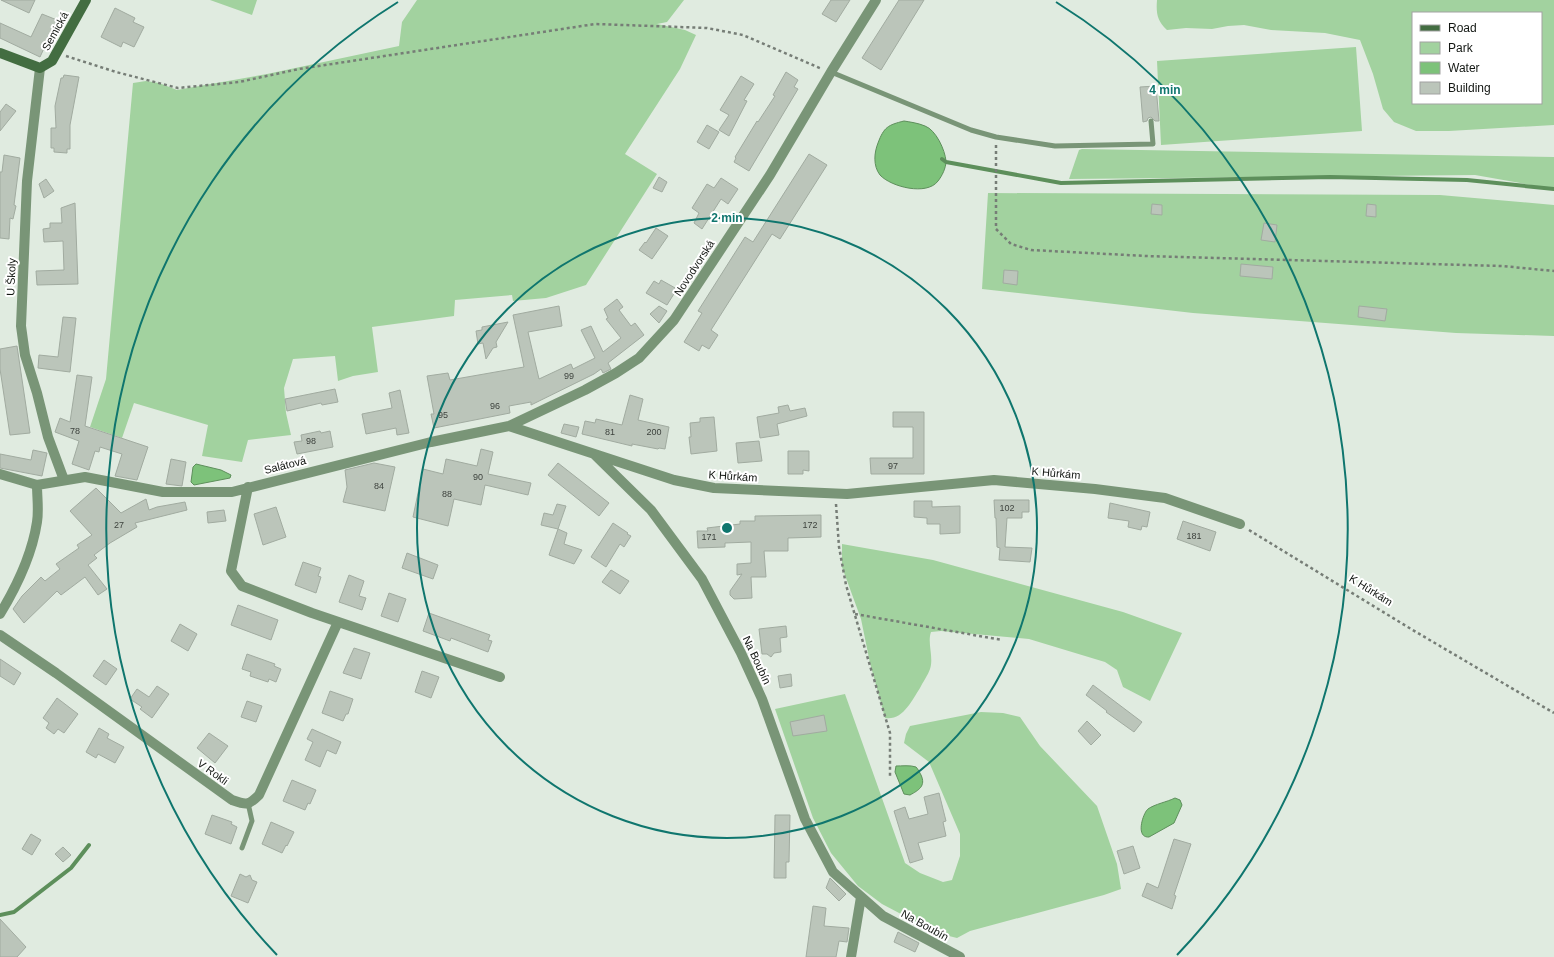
<svg xmlns="http://www.w3.org/2000/svg" width="1554" height="957" viewBox="0 0 1554 957" font-family="Helvetica,sans-serif">
  <style>
    .green { fill: #a2d29f; fill-rule: evenodd }
    .water { fill: #7dc27a; stroke: #5d8f5b }
    .lines { fill: none; stroke-linecap: round; stroke-linejoin: round }
    .stream { stroke: #5d8f5b; stroke-width: 4 }
    .building { fill: #bbc5ba; stroke: #a1aba0 }
    .path { stroke: #767d76; stroke-width: 2.5; stroke-dasharray: 3 3; stroke-linecap: butt }
    .lane { stroke: #799577; stroke-width: 5 }
    .street { stroke: #799577; stroke-width: 10 }
    .secondary { stroke: #436d41; stroke-width: 10 }
    .ring { fill: none; stroke: #0f766e; stroke-width: 2 }
    .labels { text-anchor: middle; stroke-width: 4; stroke-linejoin: round; paint-order: stroke }
    .number-label { font-size: 9px; fill: #3d423d }
    .street-label { font-size: 11px; fill: #131713; stroke: #fff }
    .centre { fill: #0f766e; stroke: #fff; stroke-width: 2 }
    .ring-label { font-size: 12px; text-anchor: middle; font-weight: bold; fill: #0f766e; stroke: #fff; stroke-width: 4; stroke-linejoin: round; paint-order: stroke }
  </style>
  <rect width="100%" height="100%" fill="#e0ebe0"/>
  <path class="green" d="M210,0h47l-5,15z
    M417,0h267l-17,22 -10,2 28,6 11,5 -16,34 -55,85 32,20 -71,111 -40,13 -33,3 -1,-6 -57,5 -1,16 -82,11 6,45 -25,4 -15,5 -3,-25 -42,3 -9,29 2,25 5,22 -43,5 -6,22 -40,-6 6,-31 -74,-22 -12,35 -32,-11 16,-48 27,-296 13,-2 13,2 18,7 90,-16 132,-28 3,-24z
    M1157,0h397v125l-105,6h-33l-22,-9 -11,-13 -10,-35 -13,-34 -35,-7 -54,-3 -27,-5 -16,1 -16,3 -26,-1 -19,2c-10,-9 -11,-17 -10,-30zM1413,13h128v90h-128z
    M1356,47l6,84 -201,14 -4,-84z
    M1082,149l472,8v32l-79,-14 -406,4 10,-29z
    M988,193l452,2 114,10v131l-98,-3 -263,-20 -211,-24z
    M842,544l91,16 190,52 59,21 -32,68 -27,-14 -6,-17 -12,-8 -10,-3 -66,-20 -88,-8 -10,1c-4,11 3,25 -1,37 -2,6 -7,13 -10,19 -8,12 -17,33 -35,30l-15,-55 -9,-44 -19,-52z
    M845,694l60,169 15,10 23,9 9,-2 8,-24v-22l-31,-72 -25,-19 2,-9 4,-8 71,-14 22,1 17,4 20,29 57,60 20,58 4,25 -17,6 -134,36 -13,7 -20,-5 -55,-29 -24,-18 -27,-33 -18,-35 -38,-109z"/>
  <path class="water" d="M904,121c6,1 14,2 21,5 11,4 20,24 21,35 0,7 -4,15 -8,20 -11,15 -47,6 -58,-6 -7,-9 -6,-22 -2,-32 6,-16 10,-18 26,-22z
    M196,464l25,6 10,5 -1,3 -36,7 -3,-3 2,-15z
    M896,766c5,0 15,-1 20,1 2,2 4,6 5,8 5,11 -2,15 -11,20l-6,-1 -9,-22z
    M1175,798l5,2 2,5 -8,18 -25,14c-14,1 -6,-24 -1,-28 7,-5 19,-7 27,-11z"/>
  <g class="lines">
    <path class="stream" d="M942,159l4,3 115,21 269,-6 137,3 87,9
      M0,915l14,-3 57,-44 18,-23"/>
  </g>
  <path class="building" d="M1,0h34l-6,13z
    M831,0h19l-14,22 -14,-8z
    M899,0h25l-43,70 -19,-12z
    M115,8l20,10 -2,4 11,5 -10,20 -11,-5 -2,5 -20,-10z
    M42,14l15,6 -17,37 -40,-19v-15l31,14z
    M786,72l12,8 -4,7 4,2 -49,82 -15,-9 2,-4 -1,-1 22,-36 1,1 17,-26 -2,-1z
    M64,75l15,2 -9,48v24h-3v4l-13,-1v-4h-3v-20h5l-1,-22 6,-28h2z
    M741,76l13,8 -10,16 3,1 -18,35 -10,-6 10,-15 -9,-5z
    M1156,86l3,35h-4l-4,-4 -3,1 -1,3 -4,1 -3,-35z
    M6,104l10,7 -16,20v-19z
    M707,125l12,7 -10,17 -12,-7z
    M809,154l18,11 -47,74 -8,-5 -61,96 7,5 -9,14 -7,-4 -3,6 -15,-9 18,-29 -4,-2 47,-74 8,5z
    M4,155l16,3 -6,47 2,1 -3,13 -3,-1 -1,21 -9,-1v-66h2z
    M659,177l8,5 -5,10 -9,-4z
    M721,178l17,11 -10,15 -7,-5 -19,30 -8,-6 5,-10 -7,-5 15,-24 7,4z
    M46,179l8,12 -10,7 -5,-14z
    M75,203l3,81 -41,1 -1,-14 28,-1 -1,-29 -19,1 -1,-13 7,-1v-5h12l-1,-15z
    M1152,204l10,1v10l-11,-1z
    M1367,204l9,1v12l-10,-1z
    M1264,223l13,2 -2,17 -14,-2z
    M656,228l12,8 -16,23 -13,-9 6,-8 1,1z
    M1241,264l32,3 -1,12 -32,-3z
    M1004,270l14,1 -1,14 -14,-2z
    M661,280l16,9 -10,16 -21,-12 8,-12 5,3z
    M617,299l6,8 -4,3 12,16 4,-3 9,12 -36,28 3,6 -8,4 -2,-4 -7,5 -63,31v-3l-22,4 1,7 -76,15 -3,-14h3l-7,-38 21,-3 2,7 74,-13 -11,-52 46,-9 3,20 -34,6 11,47 32,-15 2,5 22,-11 -14,-28 10,-4 12,26 18,-14 -15,-19 2,-1 -4,-9z
    M659,306l8,5 -8,12 -9,-9z
    M1359,306l28,3 -2,12 -27,-4z
    M63,317l13,1 -6,54 -32,-4 1,-13 19,2z
    M508,322l-12,20 1,5 -4,1 -7,11 -3,-16 -5,1 -2,-13 6,-1v-3z
    M17,346l13,87 -20,2 -10,-66v-20z
    M77,375l15,2 -7,49 63,21 -11,33 -22,-4 7,-22 -22,-7 -1,5 -4,-1 -6,19 -17,-6 7,-23 -24,-9 5,-14 10,4z
    M335,389l3,13 -16,3 -1,-2 -34,8 -2,-12z
    M400,390l9,43 -12,2 -1,-7 -30,6 -4,-20 30,-6 -3,-15z
    M630,395l13,4 -5,21 31,7 -4,22 -6,-1 -1,1 -26,-5v2l-50,-12 3,-13 10,2 1,-4 26,6z
    M788,405l2,6 15,-3 2,8 -30,8 2,11 -19,3 -3,-21 22,-4 -1,-6z
    M893,412h31v62h-53l-1,-16h43v-31h-20z
    M714,417l3,34 -26,3 -2,-17h2l-1,-14 10,-1v-4z
    M564,424l15,3 -3,10 -15,-4z
    M320,431l1,2 9,-2 3,16 -36,7 -3,-12 8,-1 -1,-6z
    M759,441l3,20 -24,2 -2,-20z
    M481,449l12,3 -5,22 43,9 -3,12 -43,-10 -4,20 -27,-6 -6,27 -35,-9 10,-48 20,5 3,-15 31,7z
    M33,450l14,3 -5,23 -42,-8v-14l31,6z
    M788,451h21v20l-6,-1v4h-15z
    M171,459l15,3 -4,24 -16,-2z
    M374,463l21,4 -10,44 -42,-9 4,-15 -2,-17z
    M558,463l51,40 -10,13 -51,-41z
    M96,488l25,25 25,-14 3,11 8,-3 28,-5 2,8 -52,13 2,4 -27,16 -16,12 3,3 -9,7 19,24 -9,6 -13,-18 -24,18 -4,-4 -33,32 -11,-14 9,-13 19,-19 4,4 15,-12 -4,-5 23,-16 -2,-3 15,-10 -22,-24z
    M994,500h35v12h-7v6h-15l-2,29 27,1 -2,14 -31,-2 1,-12 -3,-1 -1,-29h-1z
    M914,501h18v6l28,-1v27l-20,1v-10h-13v-6l-13,-1z
    M1110,503l40,9 -3,15 -5,-1 -1,4 -13,-3 1,-6 -21,-3z
    M557,504l9,2 -8,23 -17,-4 3,-12 9,2z
    M276,507l10,30 -23,8 -9,-31z
    M224,510l2,11 -18,2 -1,-11z
    M821,515v22l-33,1v13h-24l2,26h-15l1,21 -18,1 -4,-4v-4l12,-17 -5,1v-11l14,-1v-21l-26,1v4l-27,1 -1,-17h11l-1,-3 33,-4v-3h15v-5z
    M1183,521l33,11 -6,19 -33,-12z
    M613,523l15,10 -1,1 4,2 -7,11 -4,-3 -14,23 -15,-10z
    M558,529l9,4 -3,11 18,6 -8,14 -25,-9z
    M407,553l31,12 -5,14 -31,-11z
    M303,562l18,6 -3,8 3,1 -5,16 -21,-8z
    M611,570l18,11 -9,13 -18,-12z
    M349,575l15,6 -5,15 7,2 -4,12 -23,-8z
    M389,593l17,6 -8,23 -17,-6z
    M238,605l40,15 -7,20 -40,-15z
    M429,613l61,22 -2,5 4,1 -4,11 -37,-14 -1,3 -27,-10z
    M180,624l17,10 -9,17 -17,-10z
    M786,626l1,11 -7,1 1,14 -7,1 -3,4 -4,-3h-5l-3,-25z
    M354,648l16,5 -9,26 -18,-6z
    M247,654l28,10 -1,2 7,3 -5,13 -7,-3 -1,3 -18,-6 1,-4 -9,-3z
    M0,659l21,14 -7,12 -14,-9z
    M104,660l13,9 -11,16 -13,-9z
    M422,671l17,6 -8,21 -16,-6z
    M791,674l1,12 -12,2 -2,-12z
    M1093,685l49,37 -8,10 -28,-20 1,-1 -21,-16z
    M157,686l12,8 -17,24 -12,-9 2,-2 -12,-8 7,-10 12,8z
    M330,691l23,8 -5,15h-2l-3,7 -21,-8z
    M57,698l21,16 -14,19 -6,-4 -4,5 -8,-6 3,-5 -6,-5z
    M247,701l15,5 -6,16 -15,-5z
    M824,715l3,16 -34,5 -3,-14z
    M1087,721l14,14 -10,10 -13,-14z
    M99,728l10,6 -2,4 17,9 -9,16 -17,-9 -2,4 -10,-6z
    M312,729l29,13 -5,12 -9,-4 -7,17 -15,-7 8,-18 -6,-3z
    M209,733l19,13 -13,17 -18,-15z
    M292,780l24,10 -6,14 -2,-1 -3,7 -22,-9z
    M939,793l7,28 -3,1 3,14 -28,7 5,16 -13,4 -16,-52 11,-4 4,12 19,-5 -4,-17z
    M212,815l20,7 -1,2 6,3 -6,17 -26,-10z
    M775,815h15l-1,47h-3v16h-12z
    M271,822l23,10 -7,14 -1,-1 -4,8 -20,-9z
    M31,834l10,6 -9,15 -10,-6z
    M1174,839l17,5 -17,51 2,1 -4,13 -30,-13 5,-13 11,5z
    M1133,846l7,22 -16,6 -7,-23z
    M63,847l8,8 -8,7 -8,-8z
    M240,874l6,3 4,-2 2,5 5,2 -9,21 -17,-7z
    M830,878l16,16 -7,7 -13,-13z
    M813,906l13,2 -2,18 25,2 -2,14 -8,-1 -3,16h-30z
    M0,919l26,28 -9,10h-17z
    M898,932l21,11 -4,9 -21,-10z"/>
  <g class="lines">
    <path class="path" d="M66,56l50,16 62,16 61,-6 60,-13 296,-45 112,4 36,7 79,34
      M996,145v84l15,15 20,6 115,6 356,10 52,5
      M836,504l3,43 7,38 44,148v44
      M1249,530l162,99 143,84
      M855,614l147,26"/>
    <path class="lane" d="M831,72l140,58 25,7 59,9 98,-2 -2,-23
      M242,848l10,-27 -4,-18"/>
    <path class="street" d="M40,68l-13,113 -6,145 4,29 12,38 11,44 16,43
      M509,426l165,54 40,8 133,6 147,-14 101,9 70,9 75,26
      M595,455l56,55 51,69 39,74 21,46 43,120 28,53 50,44 77,41
      M0,474l37,11 48,-8 78,15h69l199,-50 78,-16 76,-36 31,-17 23,-15 35,-38 96,-145 61,-103 45,-72
      M248,487l-17,84 11,15 70,27 188,64
      M0,614c17,-28 32,-59 37,-92 2,-12 0,-25 0,-37
      M0,635l56,38 176,127c14,5 16,6 27,-5l79,-173
      M851,957l10,-60"/>
    <path class="secondary" d="M0,53l40,15 12,-7 34,-61"/>
  </g>
  <g class="ring">
    <circle cx="727" cy="528" r="310"/>
    <path d="M277 955A620 620 0 0 1 398 2M1056 2A620 620 0 0 1 1177 955"/>
  </g>
  <g class="labels">
    <g class="number-label">
      <text x="569" y="379">99</text>
      <text x="495" y="409">96</text>
      <text x="443" y="418">95</text>
      <text x="75" y="434">78</text>
      <text x="610" y="435">81</text>
      <text x="654" y="435">200</text>
      <text x="311" y="444">98</text>
      <text x="893" y="469">97</text>
      <text x="478" y="480">90</text>
      <text x="379" y="489">84</text>
      <text x="447" y="497">88</text>
      <text x="1007" y="511">102</text>
      <text x="119" y="528">27</text>
      <text x="810" y="528">172</text>
      <text x="1194" y="539">181</text>
      <text x="709" y="540">171</text>
    </g>
    <g class="street-label">
      <text transform="translate(55 31) rotate(-61)" y="4">Semická</text>
      <text transform="translate(694 268) rotate(-57)" y="4">Novodvorská</text>
      <text transform="translate(11 277) rotate(-88)" y="4">U Školy</text>
      <text transform="translate(285 465) rotate(-14)" y="4">Salátová</text>
      <text transform="translate(1056 473) rotate(5)" y="4">K Hůrkám</text>
      <text transform="translate(733 476) rotate(4)" y="4">K Hůrkám</text>
      <text transform="translate(1371 590) rotate(32)" y="4">K Hůrkám</text>
      <text transform="translate(757 660) rotate(65)" y="4">Na Boubín</text>
      <text transform="translate(213 772) rotate(36)" y="4">V Rokli</text>
      <text transform="translate(925 925) rotate(29)" y="4">Na Boubín</text>
    </g>
  </g>
  <circle cx="727" cy="528" r="6" class="centre"/>
  <g class="ring-label">
    <text x="1165" y="94">4 min</text>
    <text x="727" y="222">2 min</text>
  </g>
  <rect x="1412" y="12" width="130" height="92" fill="#ffffff" stroke="#a1a2a1"/>
  <rect x="1420" y="25" width="20" height="6" fill="#436d41" stroke="#a1a2a1"/>
  <text x="1448" y="32" font-size="12" fill="#131713">Road</text>
  <rect x="1420" y="42" width="20" height="12" fill="#a2d29f" stroke="#a1a2a1"/>
  <text x="1448" y="52" font-size="12" fill="#131713">Park</text>
  <rect x="1420" y="62" width="20" height="12" fill="#7dc27a" stroke="#a1a2a1"/>
  <text x="1448" y="72" font-size="12" fill="#131713">Water</text>
  <rect x="1420" y="82" width="20" height="12" fill="#bbc5ba" stroke="#a1a2a1"/>
  <text x="1448" y="92" font-size="12" fill="#131713">Building</text>
</svg>
